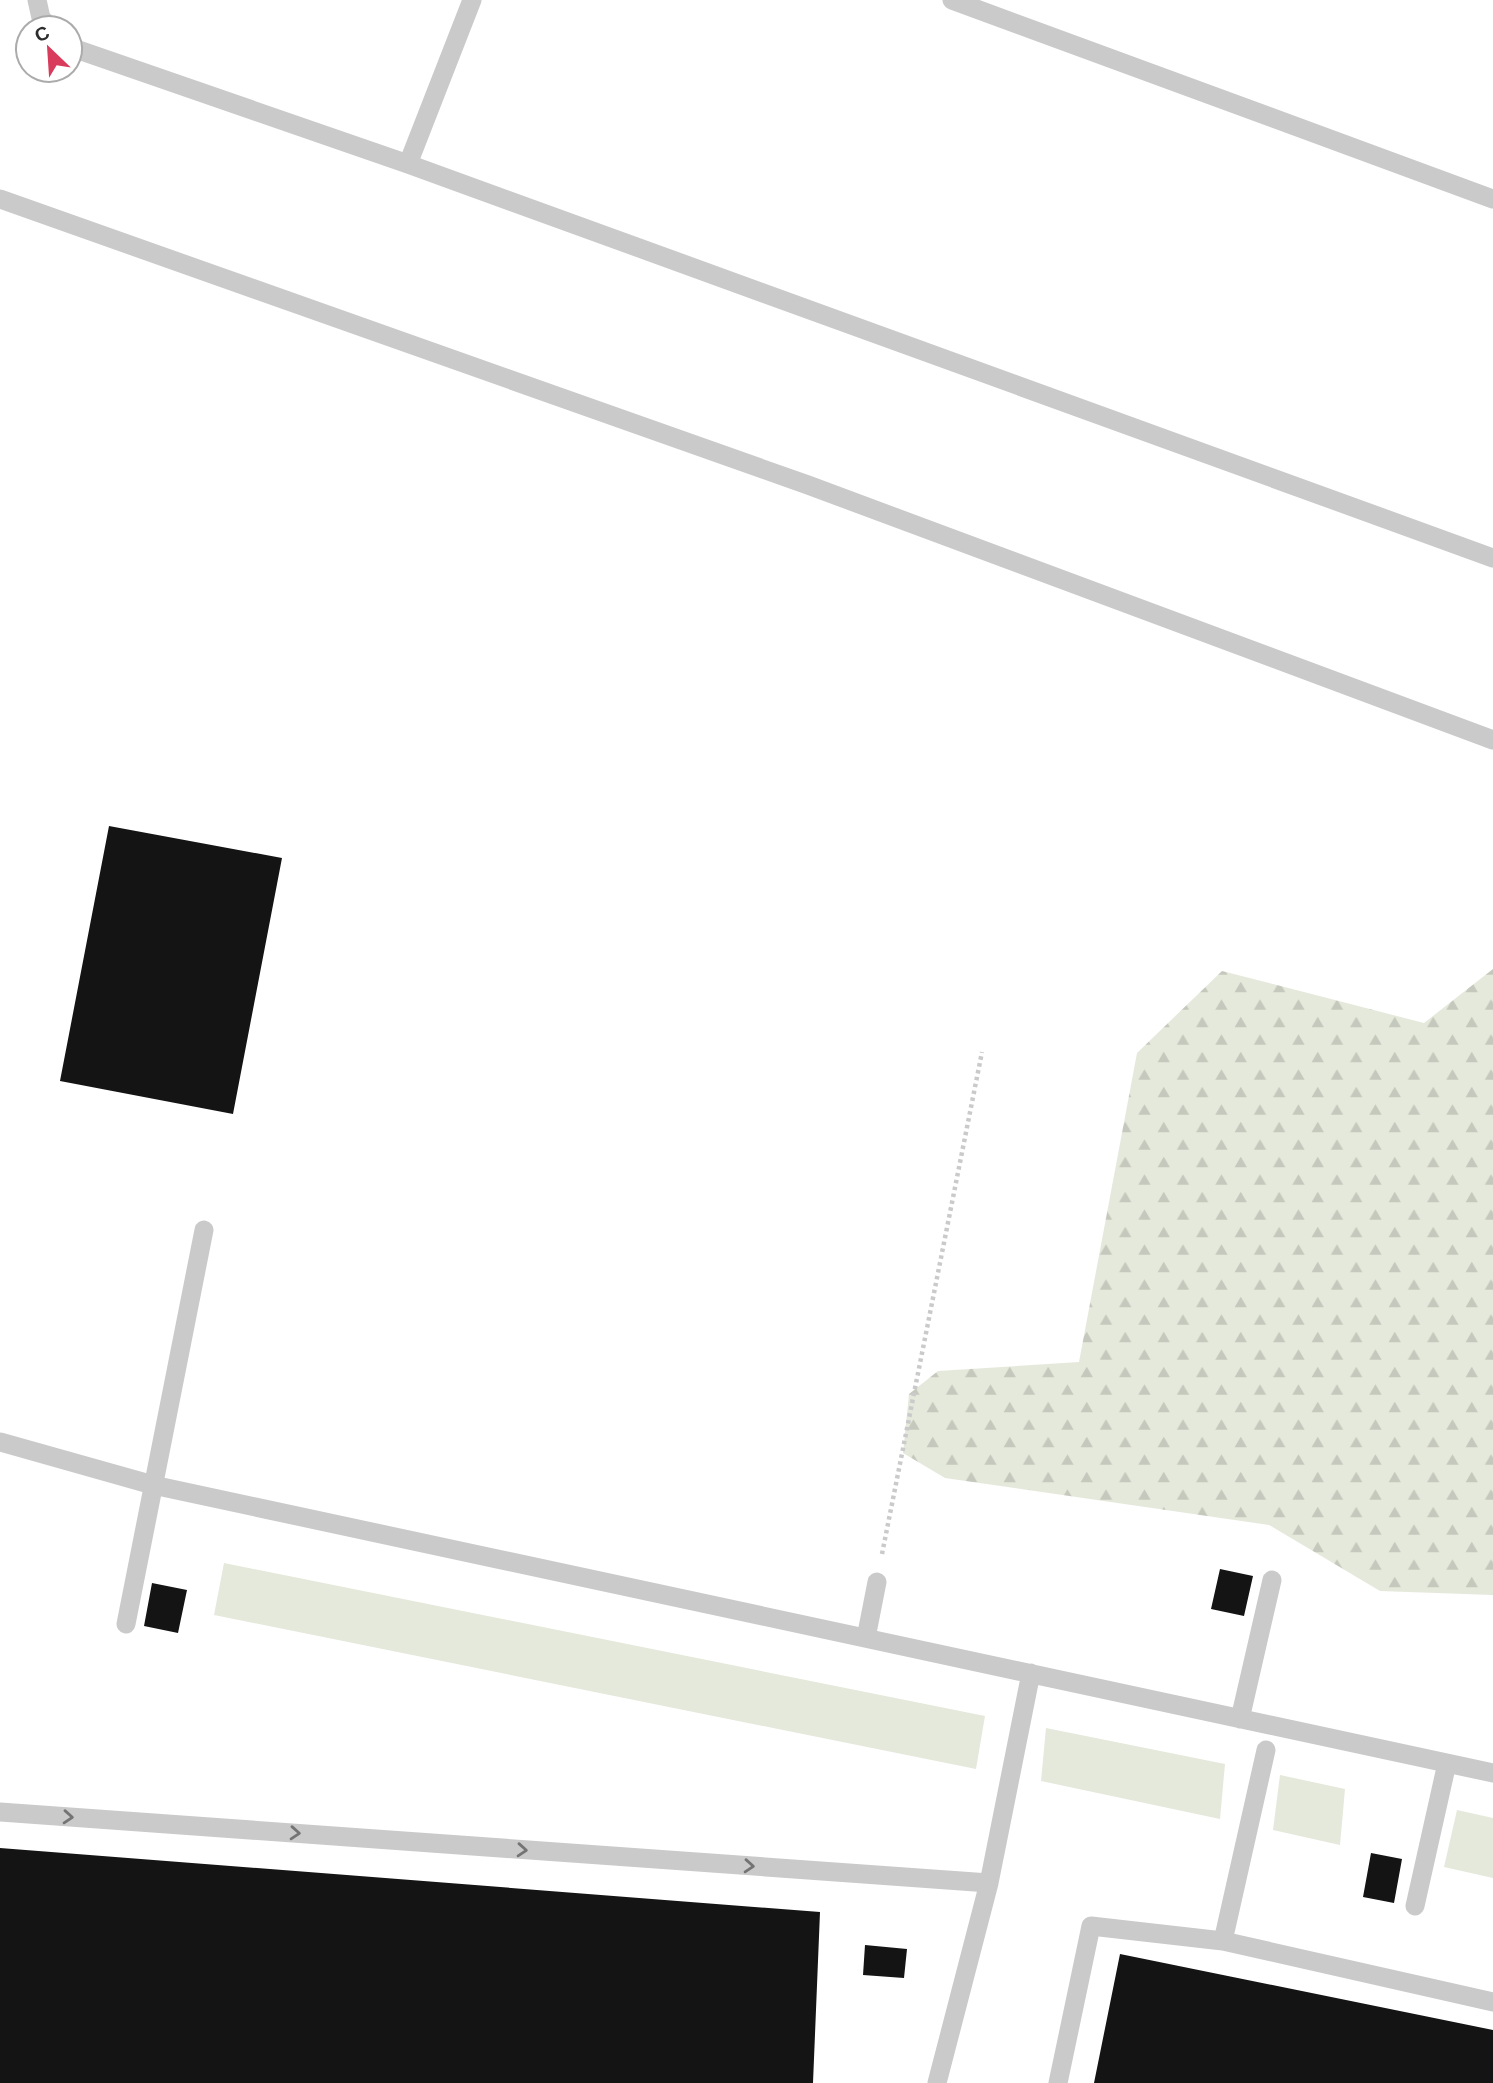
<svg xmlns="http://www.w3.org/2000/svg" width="1493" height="2083" viewBox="0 0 1493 2083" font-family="Arial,sans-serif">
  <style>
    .green { fill: #e5e9db }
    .forest { fill: url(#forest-firs) }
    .building { fill: #141414 }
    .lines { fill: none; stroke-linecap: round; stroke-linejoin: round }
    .path { stroke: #cacaca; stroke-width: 4.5; stroke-dasharray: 3.5 3.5; stroke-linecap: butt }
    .service { stroke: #cacaca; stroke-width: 19 }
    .oneway { stroke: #747474 }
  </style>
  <defs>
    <pattern id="forest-firs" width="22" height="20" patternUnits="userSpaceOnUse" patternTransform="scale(1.75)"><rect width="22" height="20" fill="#e5e9db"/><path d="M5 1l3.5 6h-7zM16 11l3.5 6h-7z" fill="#c5c8bc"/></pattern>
  </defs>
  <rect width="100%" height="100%" fill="#fff"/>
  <path class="green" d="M224,1563l761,153 -9,53 -762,-154z
    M1046,1728l179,36 -5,55 -179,-38z
    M1280,1775l65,14 -5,56 -67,-15z
    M1457,1810l36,8v60l-49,-11z"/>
  <path class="forest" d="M1493,969v626l-113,-4 -111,-66 -324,-47 -42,-25 6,-59 29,-23 141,-9 58,-309 85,-82 202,52z"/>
  <path class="building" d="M109,826l173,32 -49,256 -173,-33z
    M1220,1569l33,7 -9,40 -33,-7z
    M152,1583l35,7 -9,43 -34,-7z
    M0,1848l820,64 -7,171h-813z
    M1371,1853l31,6 -8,44 -31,-6z
    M865,1945l42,4 -3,29 -41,-3z
    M1120,1954l373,76v53h-399z"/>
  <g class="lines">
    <path class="path" d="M882,1554l100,-502"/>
    <path class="service" d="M37,0l4,18 10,10
      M952,0l541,199
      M70,47l338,117 1085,394
      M408,164l64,-164
      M0,199l808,286 685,255
      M0,1442l153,43 1340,288
      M126,1624l78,-394
      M866,1638l11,-56
      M1240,1719l32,-139
      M0,1812l989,71
      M1415,1906l32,-143
      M1223,1941l43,-191
      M937,2083l52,-200 42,-210
      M1058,2083l33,-157 132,15 270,61"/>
  </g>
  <defs><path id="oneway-chevron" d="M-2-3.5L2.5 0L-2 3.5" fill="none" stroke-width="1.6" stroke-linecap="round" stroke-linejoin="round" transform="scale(1.75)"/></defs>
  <g class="oneway">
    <use href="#oneway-chevron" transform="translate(68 1817) rotate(4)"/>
    <use href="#oneway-chevron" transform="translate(295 1833) rotate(4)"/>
    <use href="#oneway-chevron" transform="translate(522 1850) rotate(4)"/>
    <use href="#oneway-chevron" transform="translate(749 1866) rotate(4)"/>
  </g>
  <g transform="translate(49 49) rotate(335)"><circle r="33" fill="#ffffff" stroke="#ababab" stroke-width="2"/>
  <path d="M0-5L12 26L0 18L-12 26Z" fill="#d83b5c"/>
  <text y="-10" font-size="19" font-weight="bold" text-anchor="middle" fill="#2d2d2d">С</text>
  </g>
</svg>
